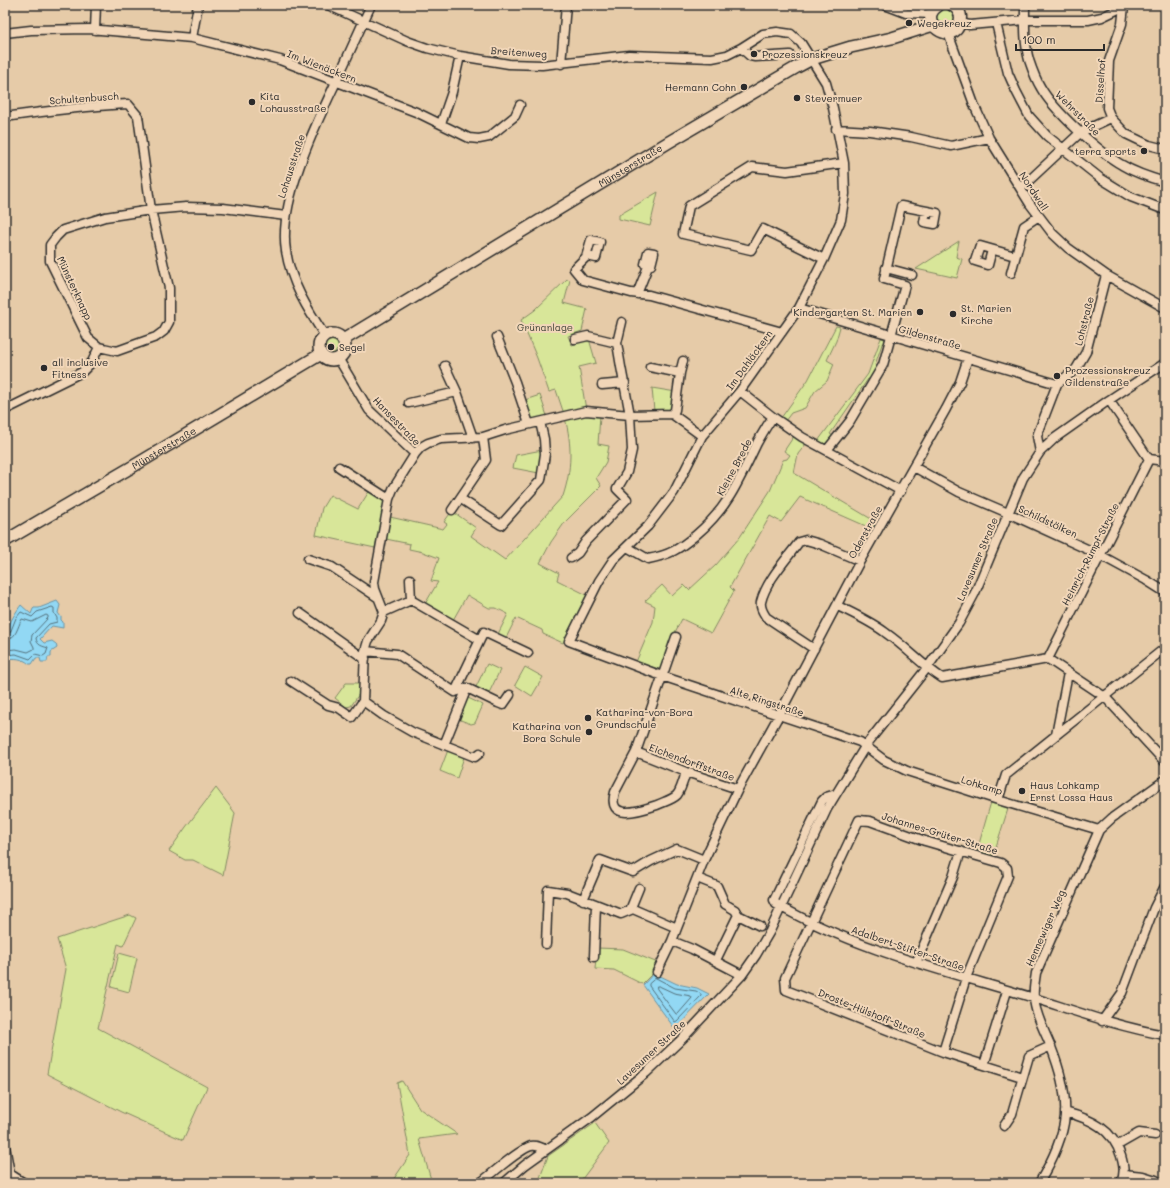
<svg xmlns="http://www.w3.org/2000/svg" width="1170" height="1188" viewBox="0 0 1170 1188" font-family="Mali,sans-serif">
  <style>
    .green { fill: #d8e699; stroke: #828862 }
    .water { fill: #92d8f4; stroke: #6993a4 }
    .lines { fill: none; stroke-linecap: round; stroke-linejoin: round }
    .shore { stroke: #54707b; stroke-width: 1 }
    .minor-casing { stroke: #2b2b2b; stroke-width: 11 }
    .major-casing { stroke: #2b2b2b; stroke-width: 14 }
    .minor { stroke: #f1d6b8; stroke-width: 8 }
    .major { stroke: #f1d6b8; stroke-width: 11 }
    .poi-dot { fill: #2b2b2b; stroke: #f1d6b8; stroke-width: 1.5 }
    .labels { text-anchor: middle; stroke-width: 4; stroke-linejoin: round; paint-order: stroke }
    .poi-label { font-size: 10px; fill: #2b2b2b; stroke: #f1d6b8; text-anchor: start }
    .street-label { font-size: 10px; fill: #2b2b2b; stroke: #f1d6b8 }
    .park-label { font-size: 10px; fill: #45473c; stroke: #f1d6b8 }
  </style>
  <rect width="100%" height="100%" fill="#e6cba8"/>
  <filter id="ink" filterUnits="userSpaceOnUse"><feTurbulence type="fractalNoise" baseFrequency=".025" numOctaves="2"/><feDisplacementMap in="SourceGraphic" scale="8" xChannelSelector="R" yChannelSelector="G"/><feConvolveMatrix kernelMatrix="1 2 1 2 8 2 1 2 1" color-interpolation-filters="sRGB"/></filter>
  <g filter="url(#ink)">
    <path class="green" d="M936 18a10 10 0 1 1 20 0a10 10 0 1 1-20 0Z
      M658,192l-8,34 -31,-7v-4z
      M959,241l-3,16 6,2 -5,19 -41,-9z
      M567,279l3,1 -6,23 23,6 -5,22 -14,5 4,9 17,-6 7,24 -17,4 7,43 -22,4 -8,-24 -7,2 -12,-34 -16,-38 14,-10z
      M836,326l4,1 -4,14 -9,19 7,4 -7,17 -12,10 -10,17 -14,5 -6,8 -4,-3 27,-38z
      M323 347a9 9 0 1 1 18 0a9 9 0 1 1-18 0Z
      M881,338l4,1 2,4 -1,2 -4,-1 -7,21 4,2 -7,13 -4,-1 -38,55 3,2 -8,8 -7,-3 50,-67z
      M652,388l24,4 -5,18 -17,1z
      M540,395l7,21 -14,3 -2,-2 -6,-17z
      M584,413l16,3 -2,28 11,2 -3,16 -10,16 5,8 -36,36 -14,20 -11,21 19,10 -2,7 30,15 -24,48 -20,-9 -1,-4 -26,-12 -10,20 -8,-4 10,-20 -12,-6h-7l-22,-13 -14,25 -28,-16 13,-22 -7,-1 8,-23 -16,-6 -14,-3 1,-5 -24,-5 4,-22 53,12 4,-5 -3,-2 8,-11 24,17 -5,8 34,24 58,-64c9,-27 9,-52 2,-78z
      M794,436l12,8 -8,10 -4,19 84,50 -3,7 -75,-33 -19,25 -11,-6 -40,71 4,4 -23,42 -29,-14 -8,15 -12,36 -26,-8 17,-40 2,-16 -10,-5 17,-16 10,11 12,-11 5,5 27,-25 24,-28 30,-46 13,-31 4,-1 3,-4 -6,-4z
      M542,450l-3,23 -26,-5 3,-13z
      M370,490l14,9 1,2 -10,47 -59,-13 6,-27 8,-13 28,14z
      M487,664l13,6 -12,25 -13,-6z
      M525,667l18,10 -11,19 -17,-11z
      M346,683h15v8l-10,15 -5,1 -11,-9z
      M468,698l15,7 -8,18 -4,1 -13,-5 7,-20z
      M448,750l16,7 -7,21 -17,-7z
      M216,788l19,25 -12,62 -30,-15h-8l-16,-9 17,-24z
      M991,802l17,5v2l-15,47 -16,-5z
      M130,915l6,3 -13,28 -5,-2 -20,84 109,59 -24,53 -62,-28 -74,-38 19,-105 -9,-30z
      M597,948l26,1 35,14 -4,9 -12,12 -28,-14 -19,-1z
      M119,953l18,5 -8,34 -18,-5z
      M402,1081l18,28 37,25 -38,5 13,44h-41l19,-28 -13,-72z
      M595,1123l14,20 -30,40h-41l10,-27z"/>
    <path class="water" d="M57,601l3,4 -2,8 3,4v3l2,2v6l-11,-2 -12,13 4,4 8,-2 4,3 1,4 -6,4v5h-3l-1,5h-6l-1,-4h-4l-4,6h-3c-6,-6 -15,-6 -23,-5 -6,-20 4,-39 15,-54l10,9 2,-5 1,-1h5z
      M654,973l23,11 20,4 12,6 -34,35 -32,-44z"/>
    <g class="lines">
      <path class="shore" d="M5,635l5,-2 6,-15 5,-6 11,5 5,-5 15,-5 2,1v5l3,5v4l-8,2 -13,14c1,8 7,8 12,10l-2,6 -3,2 -8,-2 -5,5 -14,-5 -11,1
        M5,640c12,-1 12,-13 17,-21l10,3 14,-7 2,1v2l-16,17 -1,6 3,6v2l-6,3 -12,-3 -11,1
        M656,978l19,10 21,3 5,3v2l-24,25 -2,1 -26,-36v-2z
        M657,986h2l15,7 17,3 1,2 -14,16h-2l-19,-25z"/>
      <g class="minor-casing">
        <path id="minor" d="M328,5l79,36 20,7 33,8 49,8 33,1 87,-10 83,3 15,-3 14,-7 22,-14 14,-2 14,2 10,9 25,40 7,25 11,55 1,31 -4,26 -17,39 -25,49 -59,83 -38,45 -28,56 -26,34 -35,34 -14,21 -30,60 93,35 198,66 24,18 23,11 91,29 101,30
          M885,5l21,8 26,1
          M1025,5c0,18 -1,37 4,55 3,9 7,20 12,28 13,23 58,64 81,77 13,8 29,13 43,17
          M1124,6l-2,18 -13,37 -2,47 4,10 15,16 23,11 16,4
          M960,23l10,2 55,-5h63l14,-3 25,-12
          M996,23l12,50 8,18 13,25 18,20 53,42 31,19 34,13
          M95,30l1,-25
          M5,33l26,-3 58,-1 103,9 88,22 136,52 53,26 10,1 10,-2 26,-21 5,-11
          M948,33l27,74 14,31 41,66 22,29 16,15 38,27 59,33
          M192,38l6,-33
          M741,48l9,8 5,1 35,-2
          M561,64l5,-59
          M5,117c41,-6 81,-11 123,-13l10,12 13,94 18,78v34l-5,9 -8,6 -39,14 -18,-4 -11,-9 -38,-77v-16l6,-8 7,-7 42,-13 46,-7 35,-3 37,1 63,8
          M441,124l11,-32 8,-36
          M836,129l34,2 41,6 40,9 38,-8
          M1021,188l60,-56 30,-14
          M992,250l-4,15 -13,-4 5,-15 35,10
          M648,252l6,1 -3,12 -6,-1z
          M587,256l9,2 4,-16 -9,-2 -5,17 -12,12 9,11 48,13 18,2 133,37
          M824,259l-61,-30 -12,21 -68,-16 6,-28 63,-39 35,4 57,-8
          M886,268l26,7
          M1011,273l13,-47 15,-10
          M637,294l12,-30
          M799,308l258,76
          M325,336c-17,-26 -34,-53 -39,-85 -8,-49 29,-125 50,-169 12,-26 23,-51 35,-77
          M497,337l18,45 14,42
          M575,339l13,-3 29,7
          M338,358l31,52 46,44
          M445,366l12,26 16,46
          M650,367l30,6 -5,37 -3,4
          M680,373l3,-12
          M602,385l23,-2
          M740,391l33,26 29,20 99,54
          M1109,400l40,59 16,2
          M409,403l48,-11
          M5,410l77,-38 10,-10 7,-15
          M827,450l23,-29 33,-56 22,-80 -21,-6 17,-73 36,7 -2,11 -11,-2 2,-11
          M1040,452l-3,-16 20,-52 19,-15 10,-17 20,-77
          M339,467l50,32
          M914,467l45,25 49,21 92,42 46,25 19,12
          M461,499l40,26 40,-45 4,-26 -1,-15 -4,-17
          M452,510l34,-50 -3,-23
          M627,547l21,12c22,-4 31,-10 48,-24 33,-28 43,-55 61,-92 5,-9 10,-18 16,-26
          M571,558l7,-5 8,-12 41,-42 -10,-10 10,-17 5,-22 -2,-35 -9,-48 -4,-24 5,-21
          M308,559l24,8 45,30
          M410,579l1,21
          M838,606c16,8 34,16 48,27 20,14 36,32 56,45l106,-19
          M384,612l27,-12 69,40 4,-8 44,21
          M300,613l65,46
          M676,637l-40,115 50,20 52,17 41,-74 81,-154 86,-152 14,-27 8,-24
          M814,649l-48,-32c-3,-5 -6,-9 -5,-15 5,-21 25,-42 38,-60l7,-2 14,4 40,17
          M365,651l32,3 58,38 12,-4 31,15 5,2 7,-10
          M1048,659l101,-200
          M1048,659l57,38 60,65
          M291,681l37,24 11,3 13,9 11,-16 2,-50 3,-10 13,-20 3,-9 -9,-23 -1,-7 15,-83 4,-10 22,-35 6,-7 7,-4 13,-4 42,-2 22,-7 81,-19 44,4 42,-1 30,22
          M455,692l25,-52
          M363,701l21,15 28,16 63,25 5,-4
          M1056,735l12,-62
          M444,745l23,-57
          M636,752l-21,40c-9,31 27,18 42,13 6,-3 15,-5 20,-10 4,-5 7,-16 9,-23
          M836,794l-10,3 -4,4 -44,91 -4,8 2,4c80,46 170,67 258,94 44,14 85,29 131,37
          M998,800l8,-25 159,-127
          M697,878l20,8 8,18 10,6 3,5 -22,45
          M583,900l17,-40 33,12 18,-11 26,-12 27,11
          M630,910l9,-22
          M738,915l22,11
          M677,928l27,-68 34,-71
          M546,944l2,-54 19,3 54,21 12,-5 44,19 -5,13 20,8 50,26
          M594,957l2,-52
          M916,963l37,-86 8,-26
          M657,972l15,-31
          M1102,1021l20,-28 32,-85 11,-22
          M943,1052l23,-74 42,-102 -1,-8 -6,-5 -76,-22 -55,-20 -11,-1 -74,158 1,12 157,62 79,25
          M984,1065l23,-74
          M1065,1112c26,7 48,17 56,44 3,10 4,17 0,27
          M1004,1126l8,-12 17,-58 22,-10
          M1118,1145l21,-12 16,2
          M5,1146l5,28 14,9
          M1124,1174l19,2 13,4
          M480,1183c12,-9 38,-33 51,-37 6,-1 10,1 15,4
          M504,1183l21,-18 67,-48 54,-44 37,-35 59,-63 14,-20 14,-24 57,-122 39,-64 61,-77 32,-45 16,-30 48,-115 17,-26 15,-14 54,-38 56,-37
          M1039,1183c31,-52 34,-80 12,-136 -6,-15 -16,-33 -17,-49 -1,-8 1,-17 2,-25l63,-143 13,-12 53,-38"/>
      </g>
      <g class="major-casing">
        <g id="major">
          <path d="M939,5c-26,16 16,44 21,16 2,-7 -2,-12 -8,-16"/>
          <circle cx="332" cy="347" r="13"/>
          <path id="s1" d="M343,340l326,-198 128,-75 15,-8 39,-12 41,-9 41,-13"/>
          <path id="s2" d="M5,541l132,-77 184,-110"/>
        </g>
      </g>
      <use href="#minor" class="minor"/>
      <use href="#major" class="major"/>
    </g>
  </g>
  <g class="poi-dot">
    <circle cx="909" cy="23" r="4"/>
    <circle cx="754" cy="54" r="4"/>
    <circle cx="744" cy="87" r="4"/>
    <circle cx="797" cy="98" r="4"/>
    <circle cx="252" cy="102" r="4"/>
    <circle cx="1144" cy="151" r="4"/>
    <circle cx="920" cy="312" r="4"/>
    <circle cx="953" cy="314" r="4"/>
    <circle cx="331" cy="347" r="4"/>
    <circle cx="44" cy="368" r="4"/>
    <circle cx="1057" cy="376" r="4"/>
    <circle cx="588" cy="718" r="4"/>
    <circle cx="589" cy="732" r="4"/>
    <circle cx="1022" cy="791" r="4"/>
  </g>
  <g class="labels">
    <g class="poi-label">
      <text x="917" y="27">Wegekreuz</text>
      <text x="762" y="58">Prozessionskreuz</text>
      <text x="736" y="91" text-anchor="end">Hermann Cohn</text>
      <text x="260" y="100">Kita<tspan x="260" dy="12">Lohausstraße</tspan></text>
      <text x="805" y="102">Stevermuer</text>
      <text x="1136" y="155" text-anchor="end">terra sports</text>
      <text x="961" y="312">St. Marien<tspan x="961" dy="12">Kirche</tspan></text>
      <text x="912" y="316" text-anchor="end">Kindergarten St. Marien</text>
      <text x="339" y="351">Segel</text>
      <text x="52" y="366">all inclusive<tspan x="52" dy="12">Fitness</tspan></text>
      <text x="1065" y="374">Prozessionskreuz<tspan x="1065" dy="12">Gildenstraße</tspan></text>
      <text x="596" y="716">Katharina-von-Bora<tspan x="596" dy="12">Grundschule</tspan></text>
      <text x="581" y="730" text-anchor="end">Katharina von<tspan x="581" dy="12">Bora Schule</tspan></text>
      <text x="1030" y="789">Haus Lohkamp<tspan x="1030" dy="12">Ernst Lossa Haus</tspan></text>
    </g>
    <g class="street-label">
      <text transform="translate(519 52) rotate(4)" y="4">Breitenweg</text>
      <text transform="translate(322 66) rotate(21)" y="4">Im Wienäckern</text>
      <text transform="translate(1100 81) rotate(-86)" y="4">Disselhof</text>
      <text transform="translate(84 98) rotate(-4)" y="4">Schultenbusch</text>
      <text transform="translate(1078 113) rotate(45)" y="4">Wehrstraße</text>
      <text transform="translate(291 166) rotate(-72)" y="4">Lohausstraße</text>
      <text dy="4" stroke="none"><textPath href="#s1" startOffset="336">Münsterstraße</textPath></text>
      <text transform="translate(1034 191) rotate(57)" y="4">Nordwall</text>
      <text transform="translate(75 288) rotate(65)" y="4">Münsterknapp</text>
      <text transform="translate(1084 321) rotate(-76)" y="4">Lohstraße</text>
      <text transform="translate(930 337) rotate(16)" y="4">Gildenstraße</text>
      <text transform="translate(749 360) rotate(-54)" y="4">Im Dahläckern</text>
      <text transform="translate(397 421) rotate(46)" y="4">Hansestraße</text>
      <text dy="4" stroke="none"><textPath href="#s2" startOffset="184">Münsterstraße</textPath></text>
      <text transform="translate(734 467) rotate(-62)" y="4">Kleine Brede</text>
      <text transform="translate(1048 521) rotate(25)" y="4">Schildstölken</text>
      <text transform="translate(865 532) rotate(-61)" y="4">Oderstraße</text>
      <text transform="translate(1090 554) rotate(-63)" y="4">Heinrich-Rumpf-Straße</text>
      <text transform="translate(977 559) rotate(-67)" y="4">Lavesumer Straße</text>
      <text transform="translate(767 701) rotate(18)" y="4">Alte Ringstraße</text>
      <text transform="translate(692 762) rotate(20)" y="4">Eichendorffstraße</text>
      <text transform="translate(982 785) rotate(17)" y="4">Lohkamp</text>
      <text transform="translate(940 833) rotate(17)" y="4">Johannes-Grüter-Straße</text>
      <text transform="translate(1045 928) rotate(-66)" y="4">Hennewiger Weg</text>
      <text transform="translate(908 948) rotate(19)" y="4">Adalbert-Stifter-Straße</text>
      <text transform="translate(872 1013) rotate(22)" y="4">Droste-Hülshoff-Straße</text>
      <text transform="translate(651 1052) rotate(-43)" y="4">Lavesumer Straße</text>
    </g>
    <g class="park-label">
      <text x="545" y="331">Grünanlage</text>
    </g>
  </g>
  <rect width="1170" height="1188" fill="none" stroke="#f1d6b8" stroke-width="20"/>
  <rect x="10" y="10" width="1150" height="1168" fill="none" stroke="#2b2b2b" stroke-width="1.5" filter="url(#ink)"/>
  <path d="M1016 44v6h88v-6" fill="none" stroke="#2b2b2b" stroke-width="2"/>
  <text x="1022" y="44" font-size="12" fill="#2b2b2b" stroke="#f1d6b8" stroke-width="3" paint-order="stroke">100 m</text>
</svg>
